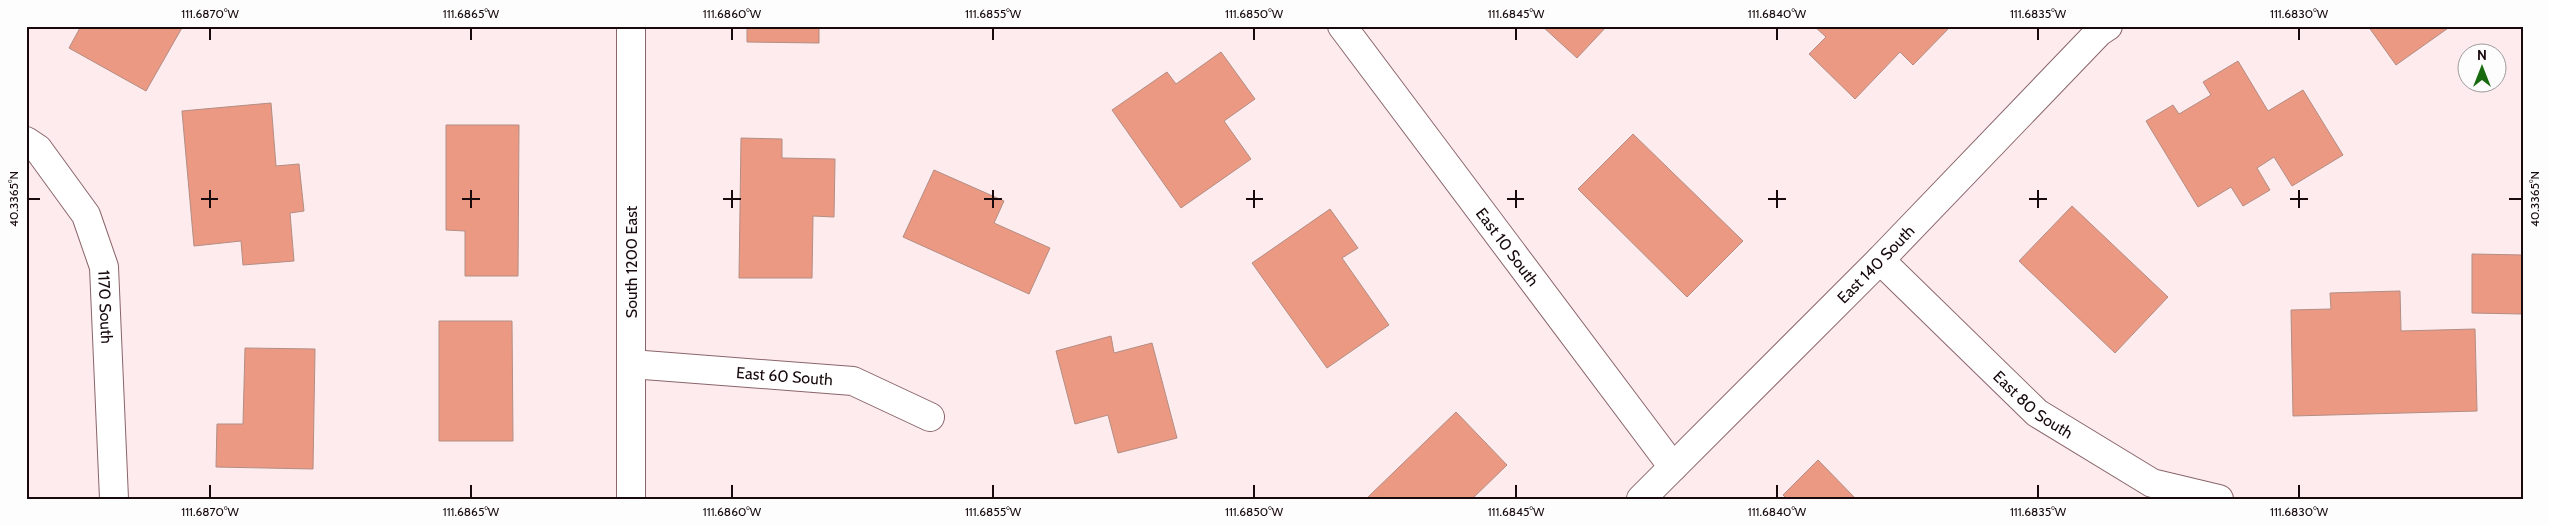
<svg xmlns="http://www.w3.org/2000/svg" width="2549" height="525" viewBox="0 0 2549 525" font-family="Cabin,sans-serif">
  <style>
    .building { fill: #ec9984; stroke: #b38d83 }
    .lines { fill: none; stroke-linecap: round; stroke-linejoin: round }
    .street-casing { stroke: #8a656b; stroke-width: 30 }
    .secondary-casing { stroke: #8a656b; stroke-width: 30 }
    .street { stroke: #fff; stroke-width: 28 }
    .secondary { stroke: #fff; stroke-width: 28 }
    .ticks { fill: none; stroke: #17090c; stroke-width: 2 }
    .labels { text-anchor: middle; stroke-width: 4.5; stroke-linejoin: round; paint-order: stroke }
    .street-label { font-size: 16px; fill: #17090c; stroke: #fdfdfd }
    .neatline { fill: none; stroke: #17090c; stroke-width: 2 }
    .ticks-label { font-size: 12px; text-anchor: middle; fill: #17090c }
  </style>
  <rect width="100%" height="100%" fill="#fdebed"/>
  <path class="building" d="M81,26h102l-37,65 -77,-43z
    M747,26h72v17l-72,-1z
    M1542,26h65l-30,32z
    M1814,26h137l-38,39 -13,-13 -45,47 -46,-45 17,-17z
    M2368,26h83l-55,39z
    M1221,52l34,47 -31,22 27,38 -70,49 -69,-98 55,-38 9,12z
    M2238,61l30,50 35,-21 40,65 -51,31 -18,-29 -17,11 13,22 -27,16 -12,-19 -33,20 -52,-86 27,-16 6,9 32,-19 -8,-13z
    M271,103l5,63 23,-2 5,47 -14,2 4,48 -51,4 -2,-24 -47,5 -12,-135z
    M446,125h73l-1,151h-53v-45l-19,-1z
    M1633,134l110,107 -56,56 -109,-108z
    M741,138l41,1v19l53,1 -1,58 -21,-1 -1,62h-73z
    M934,170l70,31 -10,22 56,25 -21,46 -126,-57z
    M2072,206l96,91 -53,56 -96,-92z
    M1330,209l28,39 -16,10 47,67 -62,43 -75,-105z
    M2472,254l51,1v59l-51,-1z
    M2400,291l1,40 74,-2 2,82 -184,5 -2,-106 40,-1 -1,-16z
    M439,321h73l1,120h-74z
    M1111,336l3,17 38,-10 25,95 -59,15 -10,-38 -33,9 -19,-73z
    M245,348l70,1 -2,120 -97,-2 1,-43h26z
    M1456,412l51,53 -35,34h-106z
    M1818,460l38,39h-69l-4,-4z"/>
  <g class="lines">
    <g class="street-casing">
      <g id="street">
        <path id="s1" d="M1342,26l331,441"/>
        <path id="s2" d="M26,141l12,8 48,66 18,52 10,232"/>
        <path id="s3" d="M1880,260l157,153 115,70 67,16"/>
        <path id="s4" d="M631,364l222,17 77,36"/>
        <path id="s5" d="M1641,499l239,-239 219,-228 9,-6"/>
      </g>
    </g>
    <g class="secondary-casing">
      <path id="secondary" d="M631,26v473"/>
    </g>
    <use href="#street" class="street"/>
    <use href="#secondary" class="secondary"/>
  </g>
  <path class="ticks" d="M210,28v12M471,28v12M732,28v12M993,28v12M1254,28v12M1516,28v12M1777,28v12M2038,28v12M2299,28v12M210,190v18M471,190v18M732,190v18M993,190v18M1254,190v18M1516,190v18M1777,190v18M2038,190v18M2299,190v18M28,199h12M201,199h17M462,199h18M723,199h18M984,199h18M1246,199h17M1507,199h17M1768,199h18M2029,199h18M2290,199h18M2509,199h13M210,485v13M471,485v13M732,485v13M993,485v13M1254,485v13M1516,485v13M1777,485v13M2038,485v13M2299,485v13"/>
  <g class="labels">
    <g class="street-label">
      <text dy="6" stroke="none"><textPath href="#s1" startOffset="276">East 10 South</textPath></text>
      <text transform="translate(631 262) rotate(-90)" y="6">South 1200 East</text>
      <text dy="6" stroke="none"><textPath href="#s5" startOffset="332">East 140 South</textPath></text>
      <text dy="6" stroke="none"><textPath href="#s2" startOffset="191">1170 South</textPath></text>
      <text dy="6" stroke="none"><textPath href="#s4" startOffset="154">East 60 South</textPath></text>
      <text dy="6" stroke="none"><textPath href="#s3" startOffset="211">East 80 South</textPath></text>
    </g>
  </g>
  <rect width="2549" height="525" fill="none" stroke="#fdfdfd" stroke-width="55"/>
  <g transform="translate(2482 68)"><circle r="24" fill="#fdfdfd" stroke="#a19b9d"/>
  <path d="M0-4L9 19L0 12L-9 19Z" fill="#186a0f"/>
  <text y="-8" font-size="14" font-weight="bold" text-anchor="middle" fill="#17090c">N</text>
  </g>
  <rect x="28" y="28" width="2494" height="470" class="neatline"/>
  <g class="ticks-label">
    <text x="210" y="18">111.6870°W</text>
    <text x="471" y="18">111.6865°W</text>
    <text x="732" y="18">111.6860°W</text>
    <text x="993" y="18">111.6855°W</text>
    <text x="1254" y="18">111.6850°W</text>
    <text x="1516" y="18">111.6845°W</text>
    <text x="1777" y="18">111.6840°W</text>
    <text x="2038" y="18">111.6835°W</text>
    <text x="2299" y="18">111.6830°W</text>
    <text transform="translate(14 199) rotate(-90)" y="4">40.3365°N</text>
    <text transform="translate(2535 199) rotate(-90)" y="4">40.3365°N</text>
    <text x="210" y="516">111.6870°W</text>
    <text x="471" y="516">111.6865°W</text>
    <text x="732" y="516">111.6860°W</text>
    <text x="993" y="516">111.6855°W</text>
    <text x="1254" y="516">111.6850°W</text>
    <text x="1516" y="516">111.6845°W</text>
    <text x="1777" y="516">111.6840°W</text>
    <text x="2038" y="516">111.6835°W</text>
    <text x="2299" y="516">111.6830°W</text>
  </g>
</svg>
